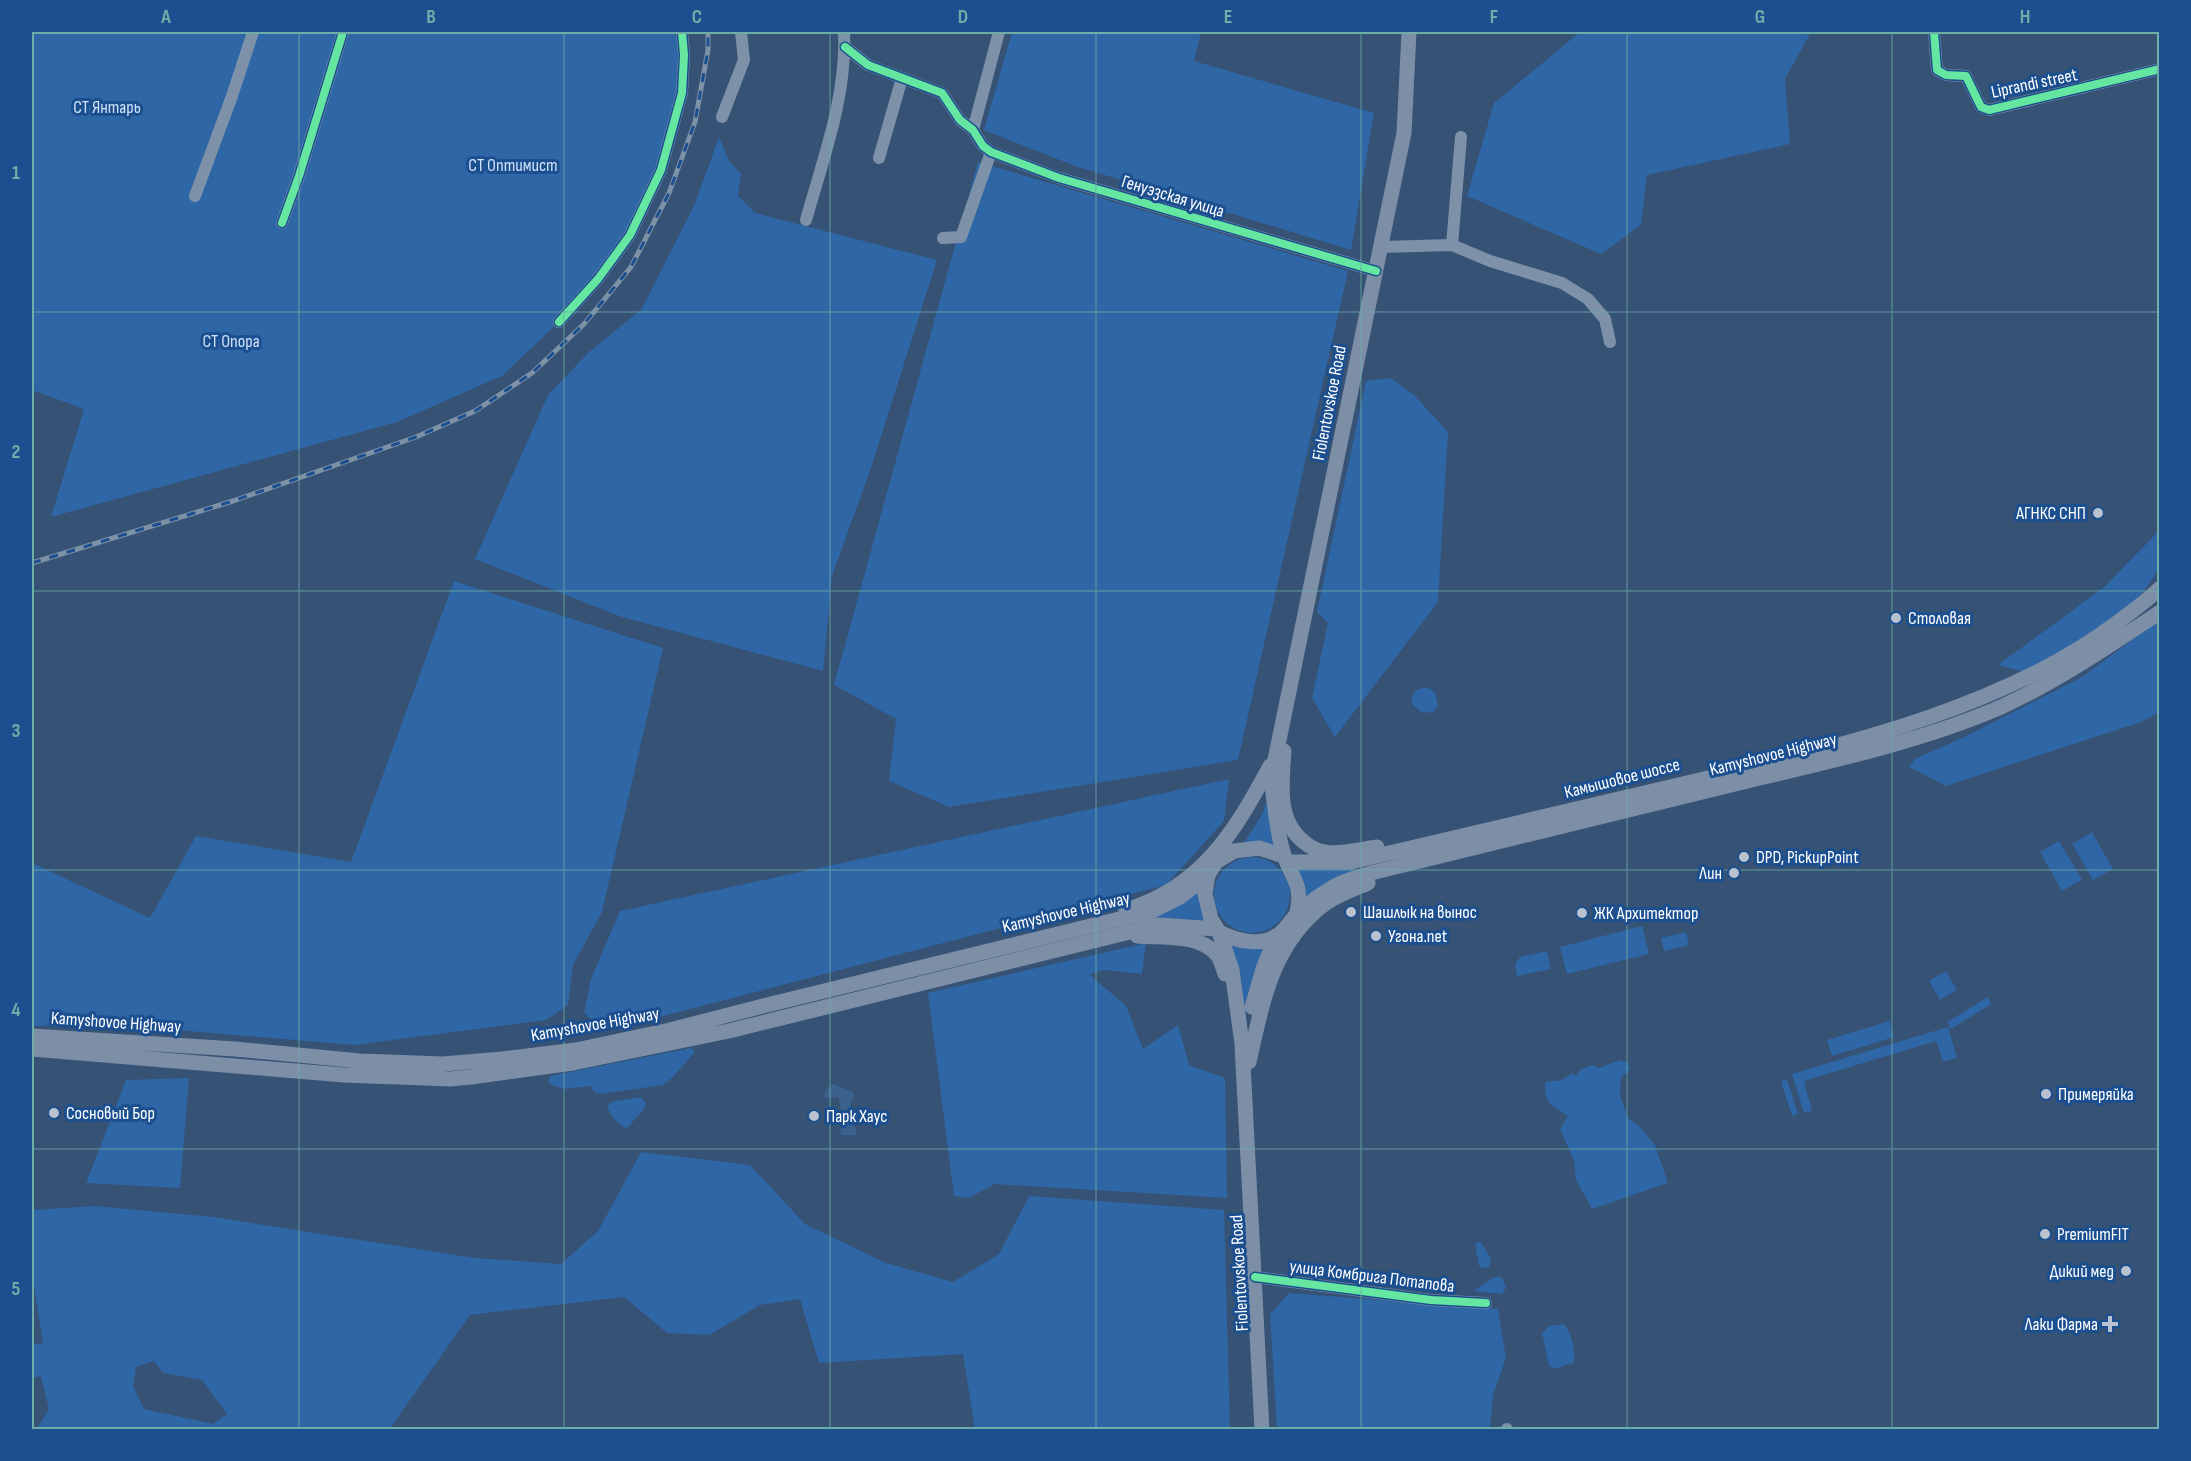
<svg xmlns="http://www.w3.org/2000/svg" width="2191" height="1461" viewBox="0 0 2191 1461" font-family="'Sofia Sans Condensed',sans-serif">
  <style>
    .green { fill: #2f66a5; fill-rule: evenodd }
    .water { fill: #3b618d }
    .lines { fill: none; stroke-linecap: round; stroke-linejoin: round }
    .minor { stroke: #7d92a8; stroke-width: 12 }
    .major { stroke: #7d8ea7; stroke-width: 15 }
    .rail-casing { stroke: #7e92a7; stroke-width: 5 }
    .rail { stroke: #1b4f8f; stroke-width: 3; stroke-dasharray: 9; stroke-linecap: butt }
    .cycleway-casing { stroke: #1b4f8f; stroke-width: 11 }
    .cycleway { stroke: #66e7a1; stroke-width: 8 }
    .grid { fill: none; stroke: #6fada8; stroke-width: 1.5; stroke-opacity: 0.55 }
    .poi-dot { fill: #b9c2ce; stroke: #1b4f8f; stroke-width: 2 }
    .labels { text-anchor: middle; stroke-width: 6; stroke-linejoin: round; paint-order: stroke }
    .street-label { font-size: 18px; fill: #fff; stroke: #1b4f8f }
    .park-label { font-size: 18px; fill: #cfe3fa; stroke: #1b4f8f }
    .poi-label { font-size: 18px; fill: #fff; stroke: #1b4f8f; text-anchor: start }
    .neatline { fill: none; stroke: #6fada8; stroke-width: 2 }
    .grid-label { font-size: 20px; text-anchor: middle; font-weight: bold; fill: #6fada8 }
  </style>
  <rect width="100%" height="100%" fill="#365274"/>
  <path class="green" d="M32,32h650v61l-21,77 -31,65 -71,87 -57,54 -105,46 -346,95 33,-108 -52,-19z
    M1012,32h189l-7,29 180,52 -23,137 -276,-84 -91,-36z
    M1580,32h231l-26,47 5,65 -143,31 -6,50 -40,29 -134,-58 27,-93z
    M719,137l10,24 12,13 -3,22 17,17 182,47 -66,208 -39,108 -9,95 -201,-54 -147,-58 73,-164 41,-43 52,-42 53,-104z
    M978,162l370,109 -110,489 -289,47 -60,-26 7,-62 -62,-34z
    M1391,378l23,17 34,37 -10,170 -103,135 -23,-39 16,-75 -11,-11 49,-231z
    M2159,531v38l-15,22 -18,18 -29,21 -73,42 -26,-7 106,-78z
    M454,581l209,67 -61,264 -29,53 -5,40 -22,15 -192,25 -189,-16 -66,-4 -67,1v-163l118,55 46,-82 155,26z
    M2159,620v92l-18,10 -195,64 -37,-19 6,-8 49,-22 118,-60z
    M1427,687l8,5 3,14 -5,6 -11,1 -9,-8 -2,-7 5,-8z
    M1229,779l-5,42 -58,64 -510,133 -57,8 -15,-13 7,-34 29,-68z
    M1267,798l12,50 -35,-5 19,-30z
    M2092,832l21,37 -20,11 -21,-36z
    M2059,841l23,39 -20,11 -22,-39z
    M1214 895a38 38 0 1 1 76 0a38 38 0 1 1-76 0Z
    M1353,866l1,4 -20,8 -29,22 -1,-14 -7,-19z
    M1200,890l7,31 -63,1 -1,-3z
    M1642,926l7,28 -82,20 -7,-27z
    M1686,932l3,13 -25,6 -3,-13z
    M1226,941l41,5 -8,18 -14,55z
    M1146,943l-4,31 -37,-4 -16,4 37,32 17,43 35,-24 11,40 36,13 2,120 -232,-14 -27,14 -14,-2 -26,-203z
    M1547,951l4,18 -34,7 -2,-12 5,-7z
    M1946,971l11,19 -17,10 -11,-19z
    M1988,997l3,7 -40,25 -4,-7z
    M1889,1021l5,16 -62,19 -5,-16z
    M1948,1027l9,31 -14,4 -7,-21 -132,40 8,30 -8,2 -12,-39z
    M691,1048l3,3v2l-21,24 -10,8 -62,9 -7,-2 -3,-6 -25,3 -15,-4 -3,-4 2,-5z
    M1620,1060l7,3 3,4 -2,5 -7,4 -1,20 8,22 11,8 16,19 13,38 -76,26 -16,-29 -2,-19 -14,-32 8,-13c-17,-11 -24,-12 -23,-34l17,-2 10,-7 4,3 5,-7 12,-4 6,3z
    M189,1078l-9,110 -94,-5 40,-103z
    M1787,1079l11,35 -6,2 -11,-35z
    M641,1097l5,6 -1,5 -18,20c-9,-2 -17,-14 -20,-22l4,-4z
    M641,1152l109,13 55,59 81,39 67,19 46,-28 30,-58 195,14 6,219h-255l-12,-75 -144,9 -19,-64 -40,6 -51,30 -42,-2 -43,-36 -154,18 -79,112 1,2h-356l13,-19 -8,-34 -9,2v-34l11,-1 -11,-69v-64l63,-4 118,11 262,41 86,6 37,-33zM154,1361l9,12 39,7 25,34 -14,10 -69,-15 -11,-23 3,-19z
    M1481,1242l10,17 -2,8 -7,1 -3,-2 -4,-23z
    M1494,1277h6l3,2 3,9 -4,6 -29,-3z
    M1289,1293l209,16 8,49 -13,37 -3,34h-213l-7,-115z
    M1564,1324c7,9 13,28 9,39l-19,6 -5,-3 -7,-33 7,-7z"/>
  <path class="water" d="M833,1084l20,8 1,5 -4,6 3,9 -2,10 6,7 -2,6h-14l-1,-4 4,-7 -6,-27 -13,1v-7z"/>
  <g class="lines">
    <path class="minor" d="M1934,32l3,38 9,5 20,1 15,31 8,3 171,-41
      M845,47l23,18 74,28 18,27 13,10 10,16 8,6 68,26 317,93
      M722,117l22,-57 -3,-28
      M973,130l26,-98
      M879,158l23,-80
      M195,196l37,-100 21,-64
      M806,220c17,-61 41,-124 38,-188
      M282,223l17,-47 44,-144
      M943,238l18,-1 30,-85
      M1452,245l9,-108
      M1381,247l71,-2 38,16 72,22 26,16 17,20 5,23
      M559,322l39,-43 32,-44 31,-65 21,-77 2,-38 -2,-23
      M1255,1277l176,23 55,3
      M1506,1430l1,-1"/>
    <path class="major" d="M1284,751c-2,32 -8,69 20,91 6,5 13,9 21,10 16,3 35,-3 52,-5
      M1287,862h64c112,-26 224,-52 336,-79 143,-35 312,-71 431,-161 14,-11 29,-21 42,-34
      M1126,910c76,-23 109,-79 144,-144
      M1297,913c6,-30 -5,-33 -13,-58 -8,-24 -9,-51 -13,-76l133,-646 5,-101
      M1219,932c17,9 42,15 59,3 8,-6 12,-14 19,-21 10,-10 26,-21 38,-28 11,-6 24,-9 36,-13 120,-29 240,-59 360,-88 90,-22 184,-41 270,-78 55,-25 108,-61 159,-95
      M1137,936c25,2 64,-3 81,20 3,5 5,12 7,18
      M1252,1007l11,-38 13,-33
      M32,1036l203,13 125,12 83,3 59,-5 74,-9 94,-20 97,-25 385,-94 28,-14 28,-22
      M32,1049l312,26 106,4 21,-2 102,-14 156,-32 429,-106 59,4
      M1249,1062c14,-61 23,-119 77,-159 12,-8 28,-14 42,-20
      M1262,1430l-20,-386 -10,-74 -13,-38 -8,-13 -6,-25 3,-19 8,-13 18,-11 25,-3 25,8"/>
    <g class="rail-casing">
      <path id="rail" d="M32,563l201,-62 183,-64 59,-26 57,-38 52,-49 47,-57 38,-74 26,-71 13,-72v-18"/>
    </g>
    <use href="#rail" class="rail"/>
    <g class="cycleway-casing">
      <path id="cycleway" d="M1934,32l3,38 9,5 20,1 15,31 8,3 171,-41
        M845,47l23,18 74,28 18,27 13,10 10,16 8,6 68,26 317,93
        M282,223l17,-47 44,-144
        M559,322l39,-43 32,-44 31,-65 21,-77 2,-38 -2,-23
        M1255,1277l176,23 55,3"/>
    </g>
    <use href="#cycleway" class="cycleway"/>
  </g>
  <path class="grid" d="M299,32v1398M564,32v1398M830,32v1398M1096,32v1398M1361,32v1398M1627,32v1398M1892,32v1398M32,312h2128M32,591h2128M32,870h2128M32,1149h2128"/>
  <g class="poi-dot">
    <circle cx="2098" cy="513" r="6"/>
    <circle cx="1896" cy="618" r="6"/>
    <circle cx="1744" cy="857" r="6"/>
    <circle cx="1734" cy="873" r="6"/>
    <circle cx="1351" cy="912" r="6"/>
    <circle cx="1582" cy="913" r="6"/>
    <circle cx="1376" cy="936" r="6"/>
    <circle cx="2046" cy="1094" r="6"/>
    <circle cx="54" cy="1113" r="6"/>
    <circle cx="814" cy="1116" r="6"/>
    <circle cx="2045" cy="1234" r="6"/>
    <circle cx="2126" cy="1271" r="6"/>
    <path d="M2107 1315h6v6h6v6h-6v6h-6v-6h-6v-6h6z"/>
  </g>
  <g class="labels">
    <g class="street-label">
      <text transform="translate(2034 83) rotate(-12)" y="6">Liprandi street</text>
      <text transform="translate(1173 196) rotate(17)" y="6">Генуэзская улица</text>
      <text transform="translate(1329 403) rotate(-79)" y="6">Fiolentovskoe Road</text>
      <text transform="translate(1773 754) rotate(-14)" y="6">Kamyshovoe Highway</text>
      <text transform="translate(1622 778) rotate(-14)" y="6">Камышовое шоссе</text>
      <text transform="translate(1066 912) rotate(-13)" y="6">Kamyshovoe Highway</text>
      <text transform="translate(116 1022) rotate(4)" y="6">Kamyshovoe Highway</text>
      <text transform="translate(595 1024) rotate(-10)" y="6">Kamyshovoe Highway</text>
      <text transform="translate(1239 1273) rotate(-93)" y="6">Fiolentovskoe Road</text>
      <text transform="translate(1372 1276) rotate(7)" y="6">улица Комбрига Потапова</text>
    </g>
    <g class="park-label">
      <text x="107" y="113">СТ Янтарь</text>
      <text x="513" y="171">СТ Оптимист</text>
      <text x="231" y="347">СТ Опора</text>
    </g>
    <g class="poi-label">
      <text x="2086" y="519" text-anchor="end">АГНКС СНП</text>
      <text x="1908" y="624">Столовая</text>
      <text x="1756" y="863">DPD, PickupPoint</text>
      <text x="1722" y="879" text-anchor="end">Лин</text>
      <text x="1363" y="918">Шашлык на вынос</text>
      <text x="1594" y="919">ЖК Архитектор</text>
      <text x="1388" y="942">Угона.net</text>
      <text x="2058" y="1100">Примеряйка</text>
      <text x="66" y="1119">Сосновый Бор</text>
      <text x="826" y="1122">Парк Хаус</text>
      <text x="2057" y="1240">PremiumFIT</text>
      <text x="2114" y="1277" text-anchor="end">Дикий мед</text>
      <text x="2098" y="1330" text-anchor="end">Лаки Фарма</text>
    </g>
  </g>
  <rect width="2191" height="1461" fill="none" stroke="#1b4f8f" stroke-width="66"/>
  <rect x="33" y="33" width="2125" height="1395" class="neatline"/>
  <g class="grid-label">
    <text x="166" y="23">A</text>
    <text x="431" y="23">B</text>
    <text x="697" y="23">C</text>
    <text x="963" y="23">D</text>
    <text x="1228" y="23">E</text>
    <text x="1494" y="23">F</text>
    <text x="1760" y="23">G</text>
    <text x="2025" y="23">H</text>
    <text x="16" y="179">1</text>
    <text x="16" y="458">2</text>
    <text x="16" y="737">3</text>
    <text x="16" y="1016">4</text>
    <text x="16" y="1295">5</text>
  </g>
</svg>
